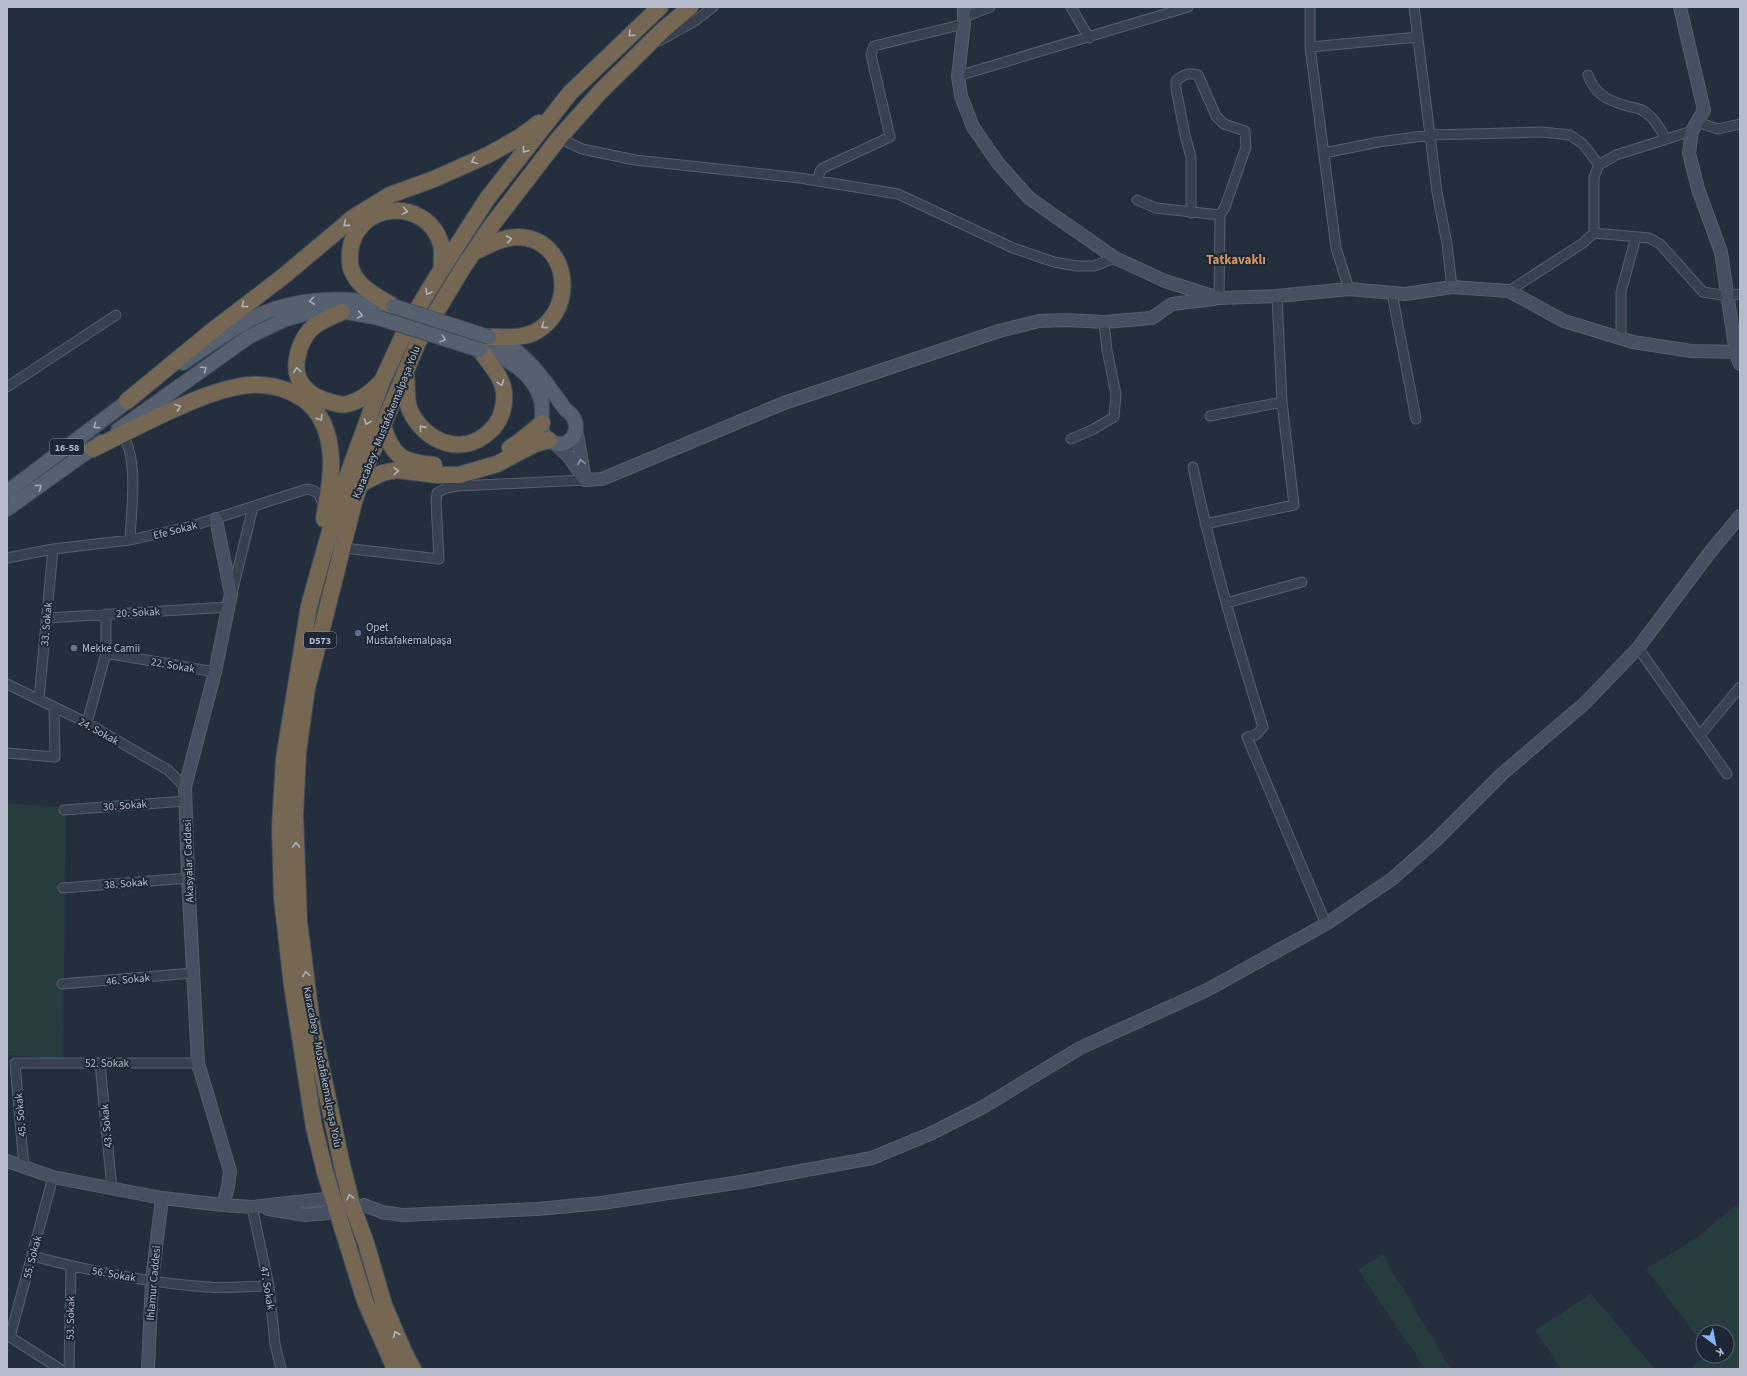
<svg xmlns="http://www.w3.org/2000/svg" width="1747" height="1376" viewBox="0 0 1747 1376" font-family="'Source Sans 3',sans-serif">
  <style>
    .green { fill: #263c3f }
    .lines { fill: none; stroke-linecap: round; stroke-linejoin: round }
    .street-casing { stroke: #565f6c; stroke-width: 11 }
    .secondary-casing { stroke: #565f6c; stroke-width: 14 }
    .primary-casing { stroke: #414a57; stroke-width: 16 }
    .highway-casing { stroke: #434c59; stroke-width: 18 }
    .street { stroke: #38414e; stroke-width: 9 }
    .secondary { stroke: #465061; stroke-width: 12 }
    .primary { stroke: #56606e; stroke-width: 14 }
    .highway { stroke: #746855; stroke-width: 16 }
    .primary-bridge-casing { stroke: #414a57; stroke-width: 16; stroke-linecap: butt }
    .primary-bridge { stroke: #56606e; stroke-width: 14 }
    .oneway { stroke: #aeb4bd }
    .oneway2 { stroke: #a1aab7 }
    .oneway3 { stroke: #8e96a5 }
    .service-dot { fill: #5c6f8a; stroke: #1d2633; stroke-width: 1.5 }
    .worship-dot { fill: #6b7280; stroke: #1d2633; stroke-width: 1.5 }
    .labels { text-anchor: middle; stroke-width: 4; stroke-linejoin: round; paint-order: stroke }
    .shield { fill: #1d2633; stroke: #878f9c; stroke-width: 1 }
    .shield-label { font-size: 10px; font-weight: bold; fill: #b4bcc9 }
    .street-label { font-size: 11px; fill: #b4bcc9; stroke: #1d2633 }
    .poi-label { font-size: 11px; fill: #b4bcc9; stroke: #1d2633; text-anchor: start }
    .quarter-label { font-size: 13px; font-weight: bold; fill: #d59563; stroke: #1d2633 }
  </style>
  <rect width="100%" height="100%" fill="#242f3e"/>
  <path class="green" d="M7,803l59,5 -3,251 -56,-4z
    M1740,1202v167h-50l16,-13h21v-24h-24v13l-57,-76 49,-30z
    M1382,1254l69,115h-25l-68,-99z
    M1591,1294l64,75h-93l-27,-39z"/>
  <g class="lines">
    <g class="street-casing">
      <path id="street" d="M1071,7l18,31
        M1310,7v40l26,201 13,41
        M1414,7l16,128 7,57 10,52 5,43
        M965,17l25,-10
        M659,41l36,-20 18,-14
        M1310,47l108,-10
        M1588,75c7,21 23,27 43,32 4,1 10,2 14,5 10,7 15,17 21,27
        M958,76l230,-69
        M1697,122l21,7 22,-5
        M559,138l23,11 53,11 165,18 98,16 115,54 41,14 22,4h18l21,-8
        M1324,153l55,-11 51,-7 112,-3 28,3 13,9 16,21 17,-10 76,-24
        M818,181l2,-10 3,-3 67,-31 -19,-82 3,-9 90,-22
        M1137,200l19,8 64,7
        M1191,213v-56l-6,-22 -9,-46v-8c6,-6 14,-9 22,-6l18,41 8,8 21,7 1,16 -21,60 -5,8 -1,83
        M1594,233v-56l5,-12
        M1509,291l74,-48 11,-10 55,5 11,6 43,48 25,4 12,-2
        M1392,293l24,126
        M1621,338v-46l15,-55
        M7,387l109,-72
        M1210,416l72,-14
        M120,431c20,26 11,77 10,109
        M1071,439l21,-9 22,-13 2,-23 -9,-44 -3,-28
        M1193,467c18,88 43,174 70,260l-7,8 -9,2 79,187
        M1205,524l89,-19 -12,-103 -5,-106
        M344,548l95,11 -3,-58 1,-8 9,-5 12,-2 127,-6
        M7,558l46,-9 77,-9 62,-14 115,-37c11,2 13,5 16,16
        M232,593l21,-86
        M1226,603l76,-21
        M47,618l182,-11
        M1638,648l89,126
        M106,653l109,19
        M7,684l80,39 81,47 17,17
        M39,699l14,-150
        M87,723l19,-70v-39
        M1700,735l40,-48
        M7,753l48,4 -1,-50
        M64,810l122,-9
        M63,888l125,-10
        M62,984l131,-11
        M100,1063l12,126
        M24,1167l-9,-104h183
        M252,1207l17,79 6,58 6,25
        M32,1256c58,15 117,27 176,31 20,2 41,-1 61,-1
        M7,1335l53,34
        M10,1337l43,-160
        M69,1369l2,-103"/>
    </g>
    <g class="secondary-casing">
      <path id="secondary" d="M964,7v17l-6,52 3,20 12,31 25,36 31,35 86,60 50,23 54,17 58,-2 72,-7 56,5 47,-7 57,4 55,30 69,21 58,9 49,1
        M1680,7l24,103 -12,21 -3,22 9,36 23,63 15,101 4,11
        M554,443l15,14 16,23 -9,-51
        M585,480l17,-1 182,-76 215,-72 40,-10 28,-1 37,2 48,-4 20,-14 42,-5
        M216,519l15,75 -16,78 -30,115 3,91 10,185 32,108 -2,16 -5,18
        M7,1161l46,16 109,21 61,7 29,2 81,-9
        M364,1205l18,7 20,3 135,-6 65,-6 139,-21 131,-24 60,-25 51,-26 97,-59 127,-58 119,-66 66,-45 43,-38 67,-67 83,-71 53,-55 73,-97 29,-35
        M268,1209l37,6 23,-2
        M148,1369l4,-88 10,-83"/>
    </g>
    <g class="primary-casing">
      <path id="primary" d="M480,350c26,7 53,22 61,50 4,14 -6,35 11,42 21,9 34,-19 14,-32 -16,-21 -30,-44 -51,-60 -7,-5 -17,-9 -25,-13
        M183,363c23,-16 45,-32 70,-45 41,-21 90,-22 135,-13
        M118,430l132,-94 36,-17 26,-7h34l33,6
        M7,492l129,-97
        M7,509l94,-67"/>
    </g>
    <g class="highway-casing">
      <path id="highway" d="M474,252c14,-6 28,-15 44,-15 50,1 60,70 19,94 -14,8 -32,6 -48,6
        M393,306c-15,-9 -34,-18 -41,-35 -3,-6 -2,-13 -2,-19 5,-50 76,-57 91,-8 2,7 0,17 1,25
        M342,312c-11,5 -23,9 -32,18 -6,7 -10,15 -12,24 -6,22 5,38 26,46 7,2 16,6 23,4 14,-3 24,-12 34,-22
        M406,374c1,10 0,24 3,34 15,36 57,51 85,19 8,-10 11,-22 10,-35 -2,-16 -15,-29 -24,-42
        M127,401l85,-70 73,-56 69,-58 36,-22 44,-16 54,-24 32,-18 19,-14
        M383,426c10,31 19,36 51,39
        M510,448l13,-9 19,-16
        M93,449c35,-18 70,-36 107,-51 16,-6 33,-12 50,-13 18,-1 36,3 52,13 20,14 28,37 29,61 1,20 -4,40 -7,60
        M360,484l22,-11 15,-3 40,5h22l38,-11 38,-20 14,-4
        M395,1369l-30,-68 -40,-129 -11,-45 -22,-142 -10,-87 -2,-71 4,-68 25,-153 30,-107 43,-118 27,-58 29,-48 49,-76 68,-87 15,-19 90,-86
        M413,1369l-9,-17 -20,-47 -18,-62 -14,-38 -10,-40 -30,-141 -13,-102 -4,-107 3,-63 9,-64 47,-186 10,-30 29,-71 25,-59 44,-73 30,-44 67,-87 41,-46 62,-61 28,-24"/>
    </g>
    <use href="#street" class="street"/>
    <use href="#secondary" class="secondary"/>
    <use href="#primary" class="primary"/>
    <use href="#highway" class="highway"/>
    <g class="primary-bridge-casing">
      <path id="primary-bridge" d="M393,306l96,31
        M379,318l101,32"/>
    </g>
    <use href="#primary-bridge" class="primary-bridge"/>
  </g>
  <defs><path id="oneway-chevron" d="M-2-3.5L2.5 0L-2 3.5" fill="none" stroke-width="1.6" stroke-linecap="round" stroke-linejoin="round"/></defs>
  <g class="oneway">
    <use href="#oneway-chevron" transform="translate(631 34) rotate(136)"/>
    <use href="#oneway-chevron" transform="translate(525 150) rotate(128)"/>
    <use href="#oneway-chevron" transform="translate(474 161) rotate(155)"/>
    <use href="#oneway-chevron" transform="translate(405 211) rotate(10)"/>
    <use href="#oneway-chevron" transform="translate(346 224) rotate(140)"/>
    <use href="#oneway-chevron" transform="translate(509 239) rotate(-13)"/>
    <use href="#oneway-chevron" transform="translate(428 292) rotate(121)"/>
    <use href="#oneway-chevron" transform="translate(244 305) rotate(143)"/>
    <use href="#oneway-chevron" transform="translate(544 326) rotate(143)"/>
    <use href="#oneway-chevron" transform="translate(297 370) rotate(-98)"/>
    <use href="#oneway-chevron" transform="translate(501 383) rotate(69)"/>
    <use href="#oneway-chevron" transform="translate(178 407) rotate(-21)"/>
    <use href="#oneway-chevron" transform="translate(320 418) rotate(58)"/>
    <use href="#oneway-chevron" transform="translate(367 422) rotate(110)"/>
    <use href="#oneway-chevron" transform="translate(422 428) rotate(-129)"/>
    <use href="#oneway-chevron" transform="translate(396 471) rotate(-1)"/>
    <use href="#oneway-chevron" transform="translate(296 845) rotate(-92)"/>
    <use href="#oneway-chevron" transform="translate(306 974) rotate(-98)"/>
    <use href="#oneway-chevron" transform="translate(350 1197) rotate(-104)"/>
    <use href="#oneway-chevron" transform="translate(396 1334) rotate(-113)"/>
  </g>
  <g class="oneway2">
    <use href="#oneway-chevron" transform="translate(312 301) rotate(172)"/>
    <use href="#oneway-chevron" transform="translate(360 315) rotate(11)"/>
    <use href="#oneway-chevron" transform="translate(443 339) rotate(18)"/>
    <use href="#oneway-chevron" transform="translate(204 369) rotate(-35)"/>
    <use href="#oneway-chevron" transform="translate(96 426) rotate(143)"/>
    <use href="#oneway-chevron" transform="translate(39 487) rotate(-36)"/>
  </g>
  <use class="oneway3" href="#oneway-chevron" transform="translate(581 462) rotate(-102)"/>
  <circle class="service-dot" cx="358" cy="633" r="4"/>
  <circle class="worship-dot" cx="74" cy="648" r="4"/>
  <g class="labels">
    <g class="shield">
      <rect x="50" y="439" width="34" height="16" rx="3"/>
      <rect x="304" y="632" width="32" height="16" rx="3"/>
    </g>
    <g class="shield-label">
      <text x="67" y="451">16-58</text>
      <text x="320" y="644">D573</text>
    </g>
    <g class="street-label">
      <text transform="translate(386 422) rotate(-68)" y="4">Karacabey - Mustafakemalpaşa Yolu</text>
      <text transform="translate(175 530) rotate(-14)" y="4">Efe Sokak</text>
      <text transform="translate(138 612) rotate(-3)" y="4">20. Sokak</text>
      <text transform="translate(46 624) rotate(-85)" y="4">33. Sokak</text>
      <text transform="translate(173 665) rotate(10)" y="4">22. Sokak</text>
      <text transform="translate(99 731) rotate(29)" y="4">24. Sokak</text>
      <text transform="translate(125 805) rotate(-4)" y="4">30. Sokak</text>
      <text transform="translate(188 861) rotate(-92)" y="4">Akasyalar Caddesi</text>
      <text transform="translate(126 883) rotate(-4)" y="4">38. Sokak</text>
      <text transform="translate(128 979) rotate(-5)" y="4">46. Sokak</text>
      <text x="107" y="1067">52. Sokak</text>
      <text transform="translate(323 1067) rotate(79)" y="4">Karacabey - Mustafakemalpaşa Yolu</text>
      <text transform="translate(20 1115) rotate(-95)" y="4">45. Sokak</text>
      <text transform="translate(106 1126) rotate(-95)" y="4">43. Sokak</text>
      <text transform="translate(32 1257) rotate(-75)" y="4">55. Sokak</text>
      <text transform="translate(114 1274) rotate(10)" y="4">56. Sokak</text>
      <text transform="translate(153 1283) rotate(-85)" y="4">Ihlamur Caddesi</text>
      <text transform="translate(268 1288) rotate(81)" y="4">47. Sokak</text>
      <text transform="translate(70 1318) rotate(-89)" y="4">53. Sokak</text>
    </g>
    <g class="poi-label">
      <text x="366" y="631">Opet<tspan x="366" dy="13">Mustafakemalpaşa</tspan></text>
      <text x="82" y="652">Mekke Camii</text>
    </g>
    <g class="quarter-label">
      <text x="1236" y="264">Tatkavaklı</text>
    </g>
  </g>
  <rect width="1747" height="1376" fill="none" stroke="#b4bcc9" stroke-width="16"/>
  <g transform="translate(1715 1344) rotate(148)"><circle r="19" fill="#1d2633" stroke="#59626f"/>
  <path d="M0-3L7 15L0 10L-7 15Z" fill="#8ab4f8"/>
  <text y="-6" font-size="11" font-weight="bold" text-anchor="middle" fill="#b4bcc9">K</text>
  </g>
</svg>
